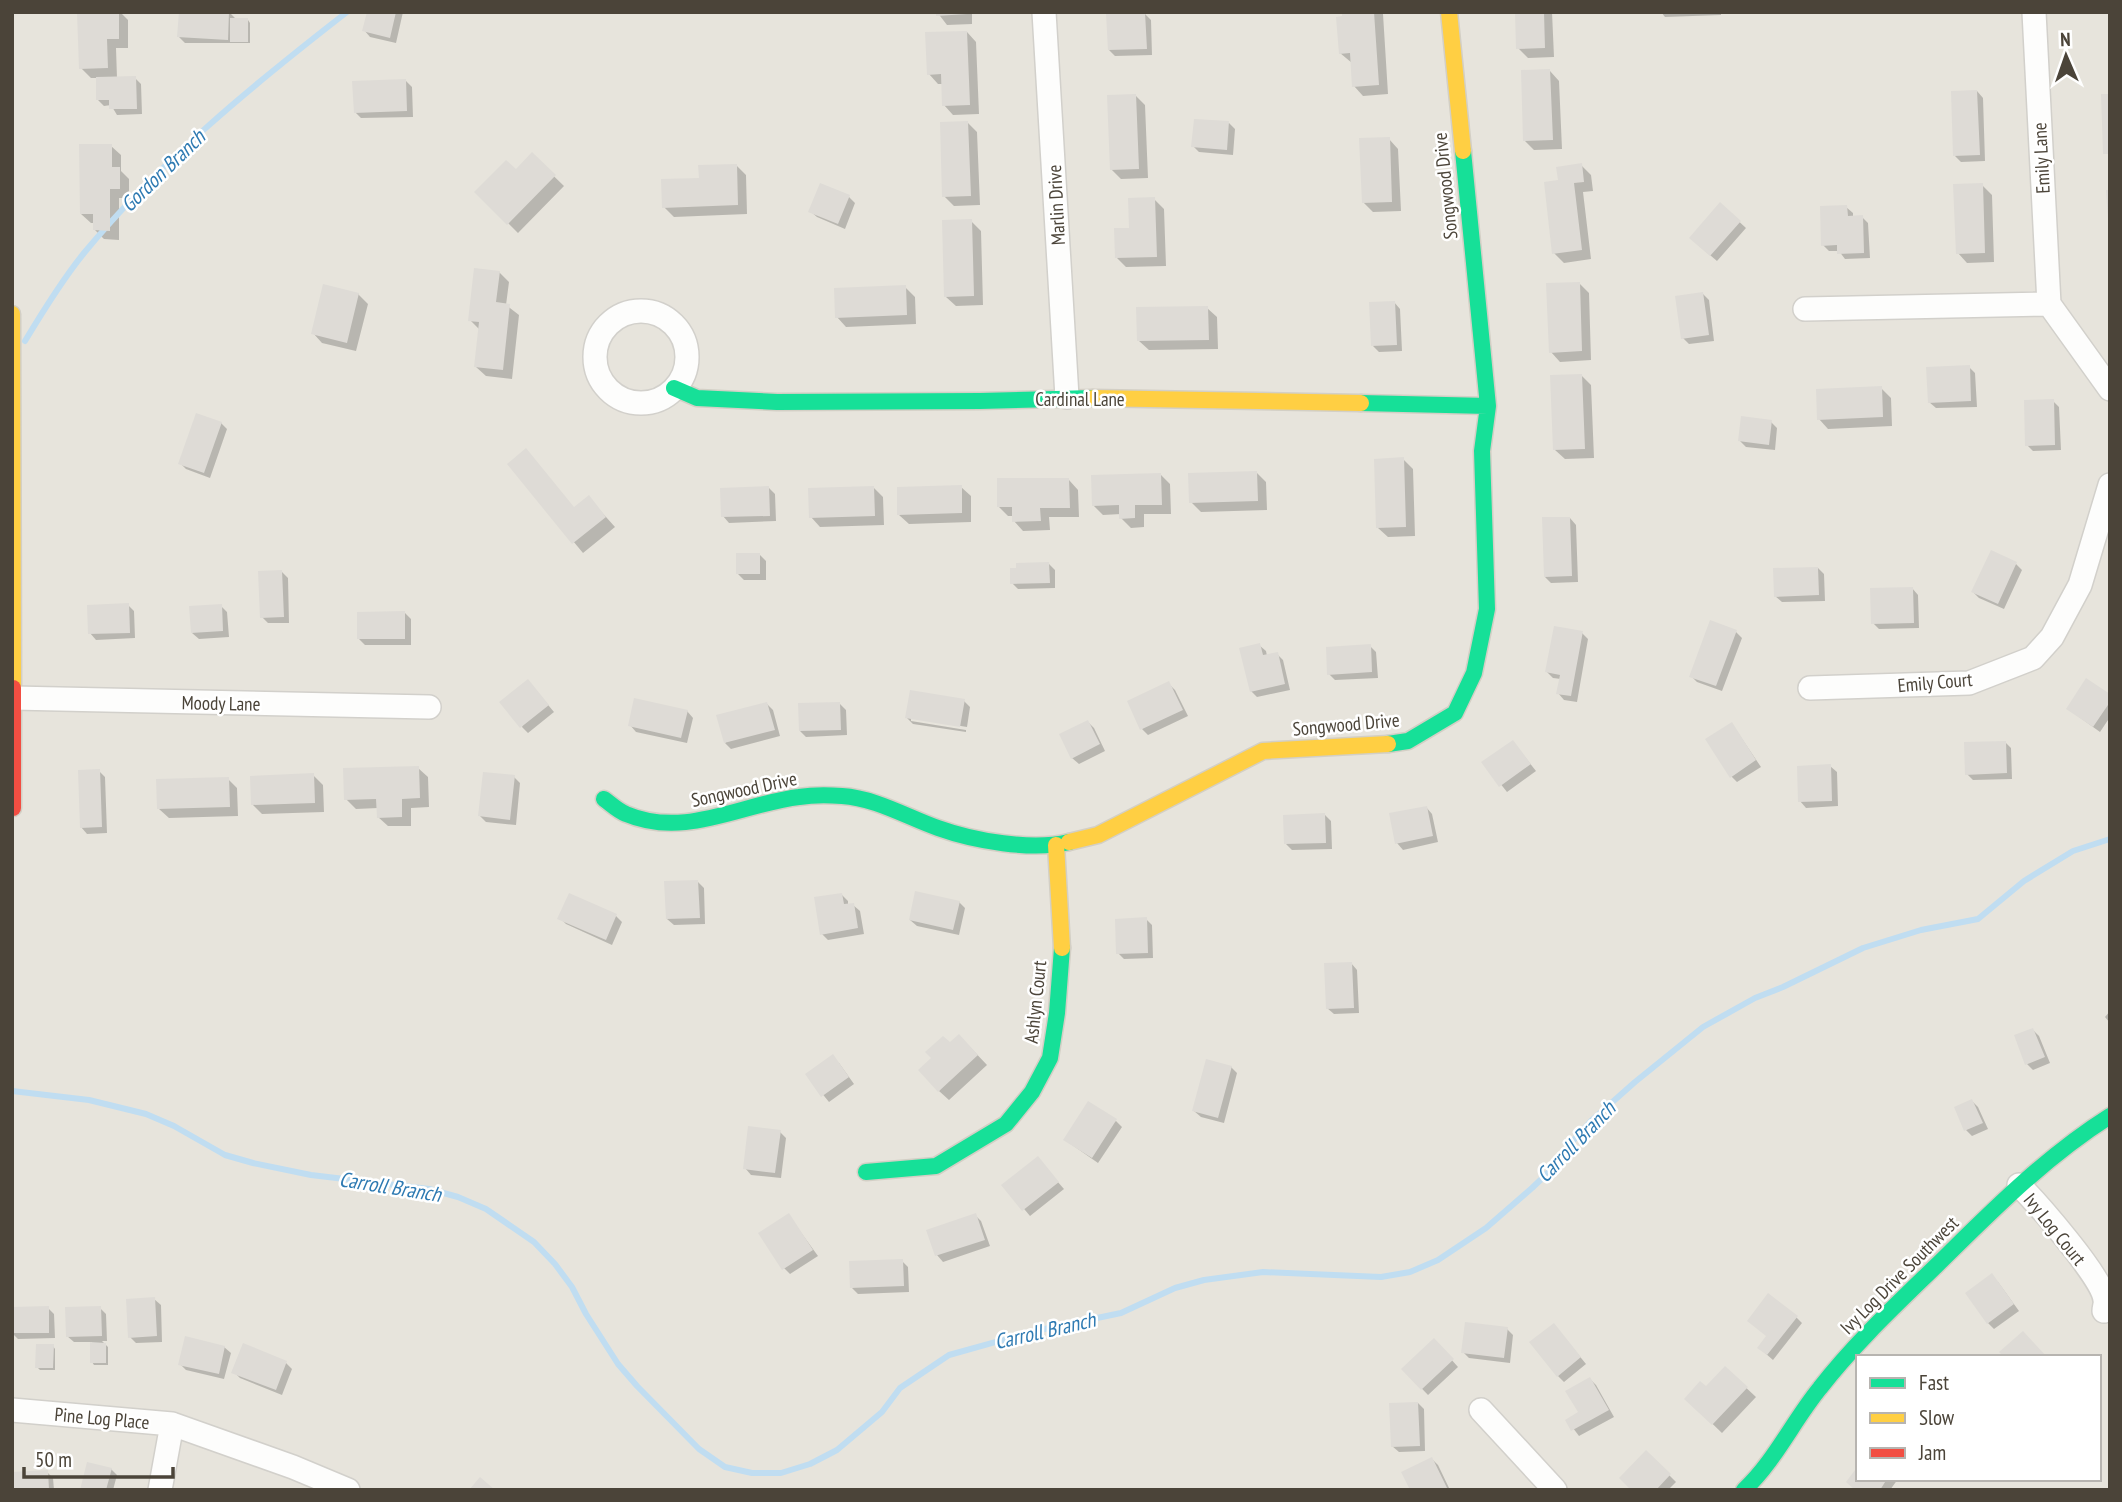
<svg xmlns="http://www.w3.org/2000/svg" width="2122" height="1502" viewBox="0 0 2122 1502" font-family="'PT Sans Narrow',sans-serif">
  <style>
    .residential { fill: #e7e4dc; fill-rule: evenodd }
    .shadow { fill: #0003 }
    .lines { fill: none; stroke-linecap: round; stroke-linejoin: round }
    .stream { stroke: #c0ddf1; stroke-width: 6 }
    .building { fill: #dedbd6 }
    .street-casing { stroke: #d2d0cb; stroke-width: 26 }
    .fast-casing { stroke: #d3cfc5; stroke-width: 19 }
    .slow-casing { stroke: #d3cfc5; stroke-width: 19 }
    .jam-casing { stroke: #d3cfc5; stroke-width: 19 }
    .street { stroke: #fdfdfc; stroke-width: 23 }
    .fast { stroke: #16e098; stroke-width: 16 }
    .slow { stroke: #ffcf43; stroke-width: 16 }
    .jam { stroke: #f24e42; stroke-width: 16 }
    .labels { text-anchor: middle; stroke-width: 5; stroke-linejoin: round; paint-order: stroke }
    .street-label { font-size: 19px; fill: #4b4439; stroke: #fff }
    .water-label { font-size: 21px; font-style: italic; fill: #2e7ab2; stroke: #fff }
  </style>
  <rect width="100%" height="100%" fill="#f4f2ee"/>
  <path class="residential" d="M12,12h2098v1478h-2098zM1858,1357h241v122h-241z"/>
  <path class="shadow" d="M79,12h41l8,8v28h-12l1,30h18l6,6 1,30 -25,1 -6,-10 -7,1 -6,-6v-22h-7l-10,-10z
    M229,12l6,6 13,2 2,3v20h-65l-6,-6z
    M369,12h34l-7,31 -26,-6 -6,-7z
    M937,12h35v12l-25,1z
    M1344,12h36l3,2 5,80 -25,2 -9,-10 -2,-23 -12,-10z
    M1517,12h35l2,45 -26,1 -10,-10z
    M1661,12h60v3l-56,2z
    M1145,14l6,6 1,35 -37,1 -6,-6z
    M967,32l9,10 3,72 -26,1 -9,-10 -1,-21h-5l-9,-10z
    M1550,71l9,10 3,68 -28,1 -9,-9z
    M406,81l6,6 1,30 -52,1 -6,-6z
    M1977,91l6,7 2,63 -24,1 -6,-6z
    M1136,96l9,9 3,73 -27,1 -10,-10z
    M968,123l9,9 3,73 -26,1 -10,-10z
    M1229,123l6,6 -2,26 -34,-3 -6,-6z
    M1389,139l9,10 3,62 -28,1 -10,-10z
    M111,146l10,9v16l8,8v19h-10v42l-15,-1 -9,-9v-7h-4l-10,-9z
    M532,155l32,31 -46,47 -41,-41 39,-20z
    M736,165l10,10 1,39 -73,3 -10,-10 37,-27z
    M1581,165l10,10 2,16 -10,1 8,67 -27,4 -10,-10 6,-71z
    M1982,185l10,10 2,67 -27,1 -9,-10z
    M821,186l28,11 6,6 -10,26 -28,-12 -7,-6z
    M1154,199l10,10 2,57 -40,1 -9,-9 14,-28z
    M1720,204l26,24 -29,33 -20,-17z
    M1846,207l7,6v5l9,-1 6,6 2,35 -25,1 -6,-8h-10l-6,-6z
    M971,221l10,10 2,74 -27,1 -10,-9z
    M499,272l10,10 -3,23 13,10 -7,64 -26,-3 -10,-9 4,-37 -10,-10z
    M1579,283l10,10 2,67 -31,2 -9,-10z
    M905,287l10,10 1,27 -70,3 -9,-10z
    M1702,293l7,7 5,41 -25,3 -6,-6z
    M358,294l10,10 -12,47 -34,-8 -9,-10z
    M1394,302l6,7 2,42 -23,1 -6,-6z
    M1207,308l10,9 1,32 -69,1 -10,-9z
    M1969,367l6,6 2,34 -41,1 -7,-6z
    M1581,375l10,10 3,73 -29,1 -10,-9z
    M1881,388l10,10 1,28 -64,3 -9,-10z
    M2053,401l6,6 2,43 -28,1 -6,-6z
    M1771,422l6,6 -2,22 -29,-3 -6,-6z
    M221,423l6,6 -17,49 -24,-9 -6,-6z
    M1403,459l10,10 2,67 -27,1 -10,-9z
    M509,464l66,45 14,-11 26,29 -32,26z
    M1257,473l9,9 1,28 -66,2 -10,-10z
    M1161,475l9,9 1,30h-27v13l-13,1 -10,-10v-4l-18,1 -10,-10z
    M1069,480l9,10 1,27h-30l1,13 -27,1 -9,-10v-5h-6l-10,-10z
    M873,487l10,10 1,28 -64,2 -9,-10z
    M961,487l10,9v26l-62,2 -10,-9z
    M769,488l6,6 1,27 -47,2 -6,-7z
    M1570,518l6,7 2,57 -27,1 -6,-6z
    M760,555l6,6v19h-22l-6,-6z
    M1049,564l6,6v18l-37,1 -6,-6z
    M2016,564l6,6 -18,39 -25,-11 -6,-6z
    M1818,568l6,6 1,27 -43,1 -7,-6z
    M282,572l6,6 1,45h-21l-6,-6z
    M1912,588l6,7 1,33 -40,1 -6,-6z
    M128,605l6,6 1,27 -39,2 -6,-7z
    M221,606l6,6 2,25 -30,2 -7,-6z
    M405,613l6,6v26h-46l-6,-6z
    M1736,632l6,6 -20,53 -25,-9 -6,-6z
    M1582,633l6,6 -11,63 -13,-2 -6,-7 3,-14 -8,-1 -6,-6z
    M1259,645l7,6 1,5 10,-2 6,6 7,30 -33,7 -6,-6z
    M1370,646l6,6 2,26 -43,2 -6,-6z
    M1169,684l6,6 13,26 -40,19 -6,-6z
    M534,688l20,24 -26,21 -6,-6z
    M2110,696v21l-10,15 -32,-23z
    M964,701l6,6 -3,20 -56,-9v3l55,9v2l-53,-8 -6,-6z
    M767,704l6,6 7,26 -49,13 -6,-6z
    M840,704l6,6 1,25 -41,2 -6,-6z
    M687,711l6,7 -6,25 -51,-11 -6,-7z
    M1088,722l6,6 11,23 -26,13 -7,-6z
    M1732,724l29,43 -24,15 -6,-6z
    M1513,742l23,29 -29,21 -23,-29z
    M2005,742l6,6 1,31 -39,1 -6,-6z
    M1830,766l7,6 1,34 -32,2 -6,-7z
    M418,768l10,9 1,30 -18,1v18h-23l-10,-9v-9l-22,1 -10,-10z
    M99,771l6,6 2,56 -20,1 -6,-7z
    M313,775l10,10 1,27 -62,2 -10,-10z
    M514,777l6,6 -4,42 -30,-3 -6,-6z
    M228,779l9,9 1,28 -69,2 -10,-9z
    M1426,807l6,7 6,28 -35,8 -6,-7z
    M1325,815l6,6 1,28 -40,1 -6,-6z
    M698,882l6,6 1,36 -31,1 -7,-6z
    M841,894l7,7v4h5l7,6 4,23 -36,6 -6,-6z
    M959,902l6,6 -6,27 -42,-9 -7,-6z
    M616,916l6,6 -10,23 -46,-21 -6,-6z
    M1146,919l6,6 1,33 -29,1 -6,-6z
    M1351,963l6,7 2,43 -25,1 -7,-6z
    M2110,1011v12l-5,-6z
    M2033,1030l6,6 11,27 -17,7 -6,-6z
    M969,1046l18,19 -38,35 -10,-9z
    M839,1063l15,21 -25,18 -22,-27z
    M1231,1067l6,6 -13,50 -23,-6 -7,-6z
    M1972,1101l6,6 10,22 -16,7 -6,-6z
    M1116,1121l6,6 -24,36 -33,-23z
    M780,1132l6,6 -5,40 -30,-3 -6,-7z
    M1043,1165l21,24 -34,27 -26,-31z
    M975,1215l6,6 9,25 -47,16 -6,-7z
    M789,1216l29,40 -28,18 -6,-6z
    M902,1261l6,6 1,25 -51,2 -6,-6z
    M1998,1282l21,29 -25,18 -6,-6z
    M154,1299l7,6 1,37 -26,1 -6,-6z
    M12,1308h36l6,6 1,24 -37,1 -6,-6z
    M100,1308l6,6 1,27h-5l6,6v18h-14l-2,-3v-20h-18l-7,-6z
    M1796,1317l6,6 -29,37 -8,-7z
    M1507,1329l6,6 -3,28 -41,-5 -6,-6z
    M1559,1331l27,33 -22,18 -6,-6z
    M1434,1340l24,27 -30,28 -25,-26z
    M53,1346l2,3v21h-15l-3,-3z
    M224,1347l7,6 -7,26 -38,-9 -6,-6z
    M286,1363l6,6 -10,26 -42,-17 -6,-6z
    M1725,1368l31,29 -34,36 -26,-25 10,-19z
    M1590,1379l6,6 18,32 -35,19 -12,-16 13,-7z
    M1418,1403l6,6 1,42 -26,1 -7,-6z
    M1646,1452l30,30 -8,8h-34z
    M1432,1459l6,6 12,25h-38z
    M111,1469l6,6 -4,15h-31z
    M47,1472l6,6 1,12h-42z
    M1858,1479h40l-8,11h-34z"/>
  <g class="lines">
    <path class="stream" d="M25,341c18,-30 37,-61 59,-88 76,-92 169,-168 263,-241
      M12,1091l77,9 57,14 28,12 51,29 28,8 58,12 118,14 29,8 28,12 48,33 21,22 17,23 14,27 32,50 19,22 62,63 26,18 27,6h29l29,-9 27,-14 45,-38 18,-24 49,-33 86,-24 86,-18 54,-25 29,-8 59,-8 118,5 29,-5 28,-12 48,-32 46,-40 21,-20 17,-24 21,-23 44,-39 68,-55 52,-29 28,-11 80,-39 58,-18 57,-11 46,-38 49,-30 37,-12"/>
  </g>
  <path class="building" d="M77,12h42v27h-12l1,29 -29,1z
    M179,12h50l-1,28 -51,-3z
    M367,12h29l-6,26 -28,-7z
    M936,12h31v2l-31,2z
    M1145,12l2,37 -39,1 -2,-37z
    M1342,12h32l5,73 -27,2 -2,-34 -11,1 -3,-37 6,-1z
    M1515,12h29l1,36 -29,1z
    M230,18h18v24h-18z
    M967,31l3,74 -28,1 -1,-32 -14,1 -2,-43z
    M1550,69l3,71 -30,1 -2,-71z
    M136,76l1,33h-28v-9h-13v-23z
    M406,79l1,32 -53,2 -2,-32z
    M1977,90l3,65 -27,1 -2,-65z
    M1136,94l3,75 -29,1 -3,-75z
    M2101,94h9v60h-7z
    M1194,119l35,2 -2,29 -36,-3z
    M968,121l3,75 -29,1 -2,-75z
    M1390,137l2,65 -30,1 -3,-65z
    M79,144h33v23h8v22h-10v42l-17,-1v-16h-13z
    M532,152l24,23 -49,50 -33,-33 32,-32 10,9z
    M1582,163l2,19 -10,1 8,67 -30,4 -8,-72 14,-2 -2,-13z
    M737,164l1,41 -76,3 -1,-29 38,-1 -1,-13z
    M820,183l30,12 -12,29 -30,-12z
    M1983,183l2,70 -29,1 -3,-70z
    M2106,190h4v28h-2z
    M1155,197l2,60 -42,1 -1,-30h15l-1,-30z
    M1720,202l21,19 -31,35 -21,-18z
    M1847,205l1,11 15,-1 1,38 -27,1v-9l-16,1 -1,-40z
    M972,219l2,77 -30,1 -2,-77z
    M474,268l26,3 -4,31 14,2 -7,66 -29,-3 5,-45 -11,-1z
    M1580,282l2,69 -33,2 -3,-70z
    M323,284l36,9 -12,50 -36,-9z
    M906,285l1,30 -72,3 -1,-30z
    M1703,292l6,43 -28,4 -6,-43z
    M1395,301l2,44 -26,1 -2,-44z
    M1208,306l1,34 -72,1 -1,-34z
    M1970,365l1,36 -43,2 -2,-36z
    M1582,374l3,75 -32,1 -3,-75z
    M1882,386l1,31 -66,3 -1,-31z
    M2054,399l1,46 -30,1 -1,-46z
    M196,413l26,9 -18,51 -26,-9z
    M1741,416l31,4 -3,25 -31,-4z
    M526,448l48,59 15,-12 17,22 -34,27 -65,-80z
    M1404,457l2,70 -30,1 -2,-69z
    M1257,471l1,30 -69,2 -1,-30z
    M1161,473l1,32h-27v13l-16,1v-14l-27,1 -1,-31z
    M997,478h72l1,30h-30l1,13 -29,1v-15h-15z
    M962,485v28l-65,2v-28z
    M769,486l1,30 -49,1 -1,-29z
    M874,486l1,30 -66,2 -1,-30z
    M1542,517h28l2,59 -28,1z
    M1991,550l26,12 -19,42 -27,-12z
    M736,553h24v21h-24z
    M1049,562l1,21 -40,1v-16h6v-5z
    M1818,567l1,28 -45,2 -1,-29z
    M282,570l2,47 -24,1 -2,-47z
    M1913,587l1,36 -43,1 -1,-36z
    M129,603l1,30 -42,1 -1,-29z
    M222,604l1,27 -32,2 -2,-27z
    M405,611v28h-48v-27z
    M1710,620l27,10 -21,56 -27,-9z
    M1554,626l29,5 -12,65 -15,-2 4,-19 -15,-3z
    M1260,643l3,12 15,-3 7,32 -35,8 -11,-44z
    M1371,644l1,28 -45,3 -1,-28z
    M2086,678l24,16v8l-17,25 -27,-18z
    M528,679l21,26 -29,23 -21,-26z
    M1169,681l14,29 -43,20 -13,-29z
    M910,690l55,9 -5,28 -55,-9z
    M634,698l54,12 -7,28 -53,-12z
    M767,702l8,28 -51,13 -8,-28z
    M840,702l1,28 -42,1 -1,-28z
    M1088,720l12,24 -29,15 -12,-25z
    M1732,722l24,38 -26,18 -25,-39z
    M1513,740l18,24 -32,23 -18,-25z
    M2006,741l1,32 -42,2 -1,-33z
    M1831,764l1,37 -34,1 -1,-36z
    M419,766l1,32 -18,1v18l-25,1 -1,-19 -32,1 -1,-32z
    M100,769l2,58 -22,1 -2,-58z
    M483,772l32,3 -5,45 -32,-4z
    M314,773l1,30 -64,2 -1,-29z
    M229,777l1,30 -73,2 -1,-30z
    M1427,806l6,30 -38,8 -6,-31z
    M1325,813l1,30 -42,1 -1,-29z
    M698,880l2,38 -34,1 -2,-38z
    M915,891l45,10 -7,29 -44,-10z
    M569,893l48,21 -11,26 -49,-21z
    M842,893l2,11 10,-1 4,25 -38,7 -6,-38z
    M1147,917l1,36 -32,1 -1,-35z
    M1352,962l2,46 -28,1 -2,-46z
    M2033,1028l12,29 -20,8 -11,-30z
    M959,1034l19,21 -40,37 -20,-22 13,-12 -6,-6 18,-16 7,6z
    M833,1054l16,23 -28,20 -16,-23z
    M1206,1059l26,7 -14,52 -26,-7z
    M1972,1099l11,24 -19,8 -10,-24z
    M1088,1101l29,18 -25,39 -29,-18z
    M748,1126l33,4 -6,43 -32,-4z
    M1038,1156l21,26 -37,29 -21,-26z
    M789,1213l24,37 -31,20 -24,-37z
    M976,1213l9,27 -50,16 -9,-26z
    M903,1259l1,27 -54,2 -1,-27z
    M1992,1273l22,31 -27,20 -22,-31z
    M1768,1293l30,23 -31,39 -10,-7 9,-12 -19,-15z
    M155,1297l2,39 -29,2 -2,-39z
    M49,1306v27h-37v-26z
    M101,1306l1,30 -36,1 -1,-30z
    M1465,1322l43,5 -4,31 -43,-5z
    M1554,1323l27,34 -24,20 -28,-35z
    M2023,1331l24,26h-43l-5,-5z
    M185,1336l40,10 -6,28 -41,-9z
    M1434,1338l20,21 -33,31 -20,-21z
    M90,1342l16,1v20h-16z
    M243,1343l44,18 -11,29 -45,-17z
    M36,1344h18l-1,24h-18z
    M1725,1366l23,21 -36,38 -28,-26 16,-18 6,5z
    M1590,1377l19,33 -38,21 -6,-11 13,-8 -13,-21z
    M1418,1402l2,44 -29,1 -2,-44z
    M1646,1450l25,24 -15,16h-25l-12,-12z
    M1432,1457l16,33h-38l-9,-18z
    M87,1462l25,6 -6,22h-26z
    M1858,1466v13h29l-7,11h-25l-9,-8z
    M48,1470l1,20h-37v-18z
    M480,1477l15,13h-26z"/>
  <g class="lines">
    <g class="street-casing">
      <path id="street" d="M1044,12l23,385
        M2034,12l15,292
        M1805,309l244,-5 61,85
        M595 357a46 46 0 1 1 92 0a46 46 0 1 1-92 0Z
        M1810,688l159,-5 64,-25 19,-21 28,-52 30,-100
        M13,698l416,9
        M2019,1185c18,18 84,93 86,115 1,3 -1,7 -1,11
        M12,1410l160,14 121,43 55,23
        M1481,1410l74,80
        M160,1490l12,-66"/>
    </g>
    <g class="fast-casing">
      <path id="fast" d="M674,388l23,10 80,4 203,-1 113,-3
        M1361,403l127,3
        M1388,744l20,-3 47,-28 19,-40 13,-64 -5,-158 6,-45 -25,-255
        M604,799c7,5 14,12 22,15 59,25 115,-10 173,-17 13,-2 29,-2 43,-1 33,2 65,21 96,32 36,13 94,23 131,14
        M866,1172l70,-6 70,-42 26,-32 18,-34 7,-45 5,-65
        M1744,1490c31,-29 49,-69 76,-102 34,-44 78,-85 117,-123 55,-54 108,-108 173,-149"/>
    </g>
    <g class="slow-casing">
      <path id="slow" d="M1449,12l14,139
        M12,314l1,374
        M1093,398l268,5
        M1069,842l29,-7 165,-84 125,-7
        M1056,845l6,103"/>
    </g>
    <g class="jam-casing">
      <path id="jam" d="M13,688v120"/>
    </g>
    <use href="#street" class="street"/>
    <use href="#fast" class="fast"/>
    <use href="#slow" class="slow"/>
    <use href="#jam" class="jam"/>
  </g>
  <g class="labels">
    <g class="street-label">
      <text transform="translate(2041 158) rotate(-93)" y="7">Emily Lane</text>
      <text transform="translate(1445 186) rotate(-96)" y="7">Songwood Drive</text>
      <text transform="translate(1056 205) rotate(-93)" y="7">Marlin Drive</text>
      <text x="1080" y="406">Cardinal Lane</text>
      <text transform="translate(1935 682) rotate(-5)" y="7">Emily Court</text>
      <text transform="translate(221 703) rotate(1)" y="7">Moody Lane</text>
      <text transform="translate(1346 724) rotate(-5)" y="7">Songwood Drive</text>
      <text transform="translate(744 789) rotate(-12)" y="7">Songwood Drive</text>
      <text transform="translate(1035 1002) rotate(-84)" y="7">Ashlyn Court</text>
      <text transform="translate(2055 1229) rotate(51)" y="7">Ivy Log Court</text>
      <text transform="translate(1899 1275) rotate(-45)" y="7">Ivy Log Drive Southwest</text>
      <text transform="translate(102 1418) rotate(5)" y="7">Pine Log Place</text>
    </g>
    <g class="water-label">
      <text transform="translate(163 171) rotate(-44)" y="7">Gordon Branch</text>
      <text transform="translate(1576 1142) rotate(-46)" y="7">Carroll Branch</text>
      <text transform="translate(390 1187) rotate(9)" y="7">Carroll Branch</text>
      <text transform="translate(1045 1331) rotate(-13)" y="7">Carroll Branch</text>
    </g>
  </g>
  <rect width="2122" height="1502" fill="none" stroke="#4b4439" stroke-width="28"/>
  <rect x="1856" y="1355" width="245" height="126" fill="#ffffff" stroke="#b7b4b0" stroke-width="2"/>
  <rect x="1870" y="1378" width="35" height="10" fill="#16e098" stroke="#b7b4b0" stroke-width="2"/>
  <text x="1919" y="1390" font-size="21" fill="#4b4439">Fast</text>
  <rect x="1870" y="1413" width="35" height="10" fill="#ffcf43" stroke="#b7b4b0" stroke-width="2"/>
  <text x="1919" y="1425" font-size="21" fill="#4b4439">Slow</text>
  <rect x="1870" y="1448" width="35" height="10" fill="#f24e42" stroke="#b7b4b0" stroke-width="2"/>
  <text x="1919" y="1460" font-size="21" fill="#4b4439">Jam</text>
  <g transform="translate(2066 56) rotate(358)" stroke="#ffffff" stroke-width="5" paint-order="stroke">
  <path d="M0-5L12 26L0 18L-12 26Z" fill="#4b4439"/>
  <text y="-10" font-size="19" font-weight="bold" text-anchor="middle" fill="#4b4439">N</text>
  </g>
  <path d="M24 1467v10h149v-10" fill="none" stroke="#4b4439" stroke-width="3.5"/>
  <text x="35" y="1467" font-size="21" fill="#4b4439" stroke="#ffffff" stroke-width="5" paint-order="stroke">50 m</text>
</svg>
